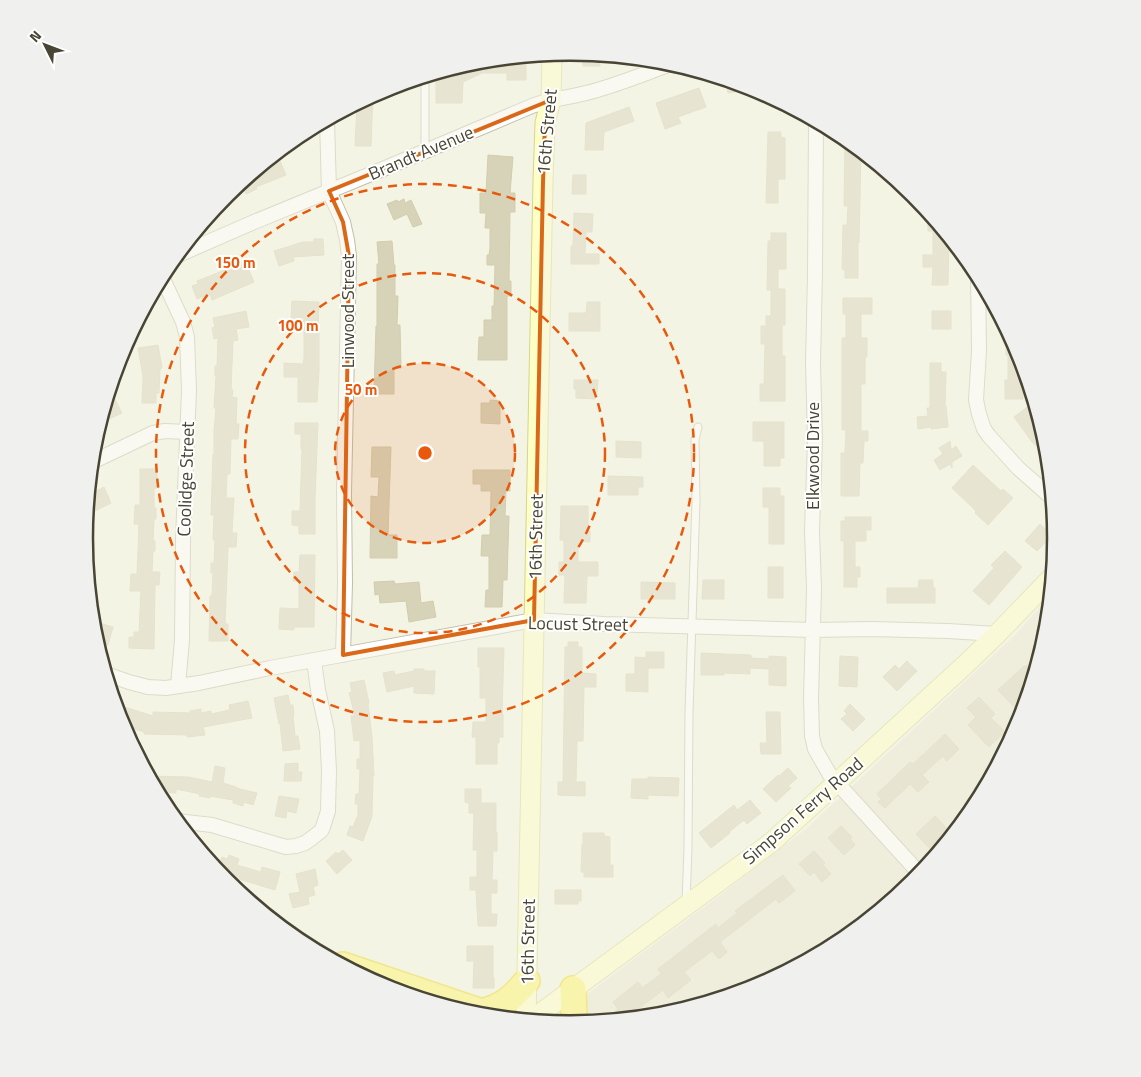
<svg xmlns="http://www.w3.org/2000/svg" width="1141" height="1077" viewBox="0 0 1141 1077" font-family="'Titillium Web',sans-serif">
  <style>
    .residential { fill: #e9e7d3 }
    .building { fill: #d7d3b9; stroke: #d3cdac }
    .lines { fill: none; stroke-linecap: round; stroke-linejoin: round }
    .lane-casing { stroke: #c1bea7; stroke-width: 9 }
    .street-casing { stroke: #c1bea7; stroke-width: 16 }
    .secondary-casing { stroke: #d5d58e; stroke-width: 21 }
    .highway-casing { stroke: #edd627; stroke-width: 28 }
    .lane { stroke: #fff; stroke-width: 7 }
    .street { stroke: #fff; stroke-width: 14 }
    .secondary { stroke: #feffc5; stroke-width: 19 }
    .highway { stroke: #fff366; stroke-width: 25 }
    .marked { fill: none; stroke: #da6819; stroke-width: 4; stroke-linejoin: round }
    .ring { fill: none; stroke: #e8590c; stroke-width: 2.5; stroke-dasharray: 9 6 }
    .labels { text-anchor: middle; stroke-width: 4; stroke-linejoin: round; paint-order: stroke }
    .street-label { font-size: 18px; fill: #484534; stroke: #fff }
    .rim { fill: none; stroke: #484534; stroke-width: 2.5 }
    .centre { fill: #e8590c; stroke: #fff; stroke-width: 2.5 }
    .ring-label { font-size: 15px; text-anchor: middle; font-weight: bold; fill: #e8590c; stroke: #fff; stroke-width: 4; stroke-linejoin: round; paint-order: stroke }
  </style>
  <rect width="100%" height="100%" fill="#f4f4e5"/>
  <path class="residential" d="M1051,595l-4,39 -28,91 -45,84 -60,73 -74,61 -84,45 -91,27 -77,8 -8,-2v-12l7,-15 132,-98 88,-68 207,-192z"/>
  <path class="building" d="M583,54l17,1v11h-17z
    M526,57v23h-19v-7h-25l-19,9 -1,21h-26v-29l40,-12z
    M725,80l10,3 18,6 -25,4z
    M699,88l7,19 -28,10 3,6 -16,6 -9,-26z
    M373,96l-2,50h-16l2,-42z
    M629,107l5,14 -30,11 -1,18h-18l1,-27z
    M768,132h13v5l4,1v41h-7v24h-12z
    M845,138l16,13 -2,92h-1v35h-13v-8l-3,-1 1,-44h4l1,-19h-4z
    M277,154l9,21 -30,12 1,2 -11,5 -5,-11z
    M488,155l25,2 -3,36h5v19h-5l-1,69h2v15h-4v64h-29l1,-23h5v-17h8v-14h2l1,-41h-8v-10h2l1,-7v-20h-5l1,-15h-6v-20h6z
    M573,175h13v19h-14z
    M404,199l1,4 6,-3 11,24 -9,3 -6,-13 -13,6 -7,-16 10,-4 1,2z
    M928,212l21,25 -1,48h-16l1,-18h-10v-12h10v-24h-5z
    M574,213l19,1 -1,18h-6l-1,22h14v10h-28v-18h2z
    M771,233h15v36h-8v20h7v36h-3v31h3v45h-25v-17h4l1,-40h-4v-18h5v-10h5v-26h-4l1,-49h3z
    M314,239h9l1,16 -31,2 1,4 -15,5 -5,-15 29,-9h11z
    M392,241l2,24h1v31h3l-1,29h3l1,43h-7v26h-20l2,-68h1v-62h2l-2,-22z
    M245,261l9,21 -42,18 -2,-6 -13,5 -5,-13 6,-2 -1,-3 33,-13h-1z
    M843,298h29v16h-11v24h6v19h-2v27h-4v47h7v10h-4l-1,22h-3l-1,33h-18v-43h4l1,-23h-4v-92h4v-24h-3z
    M292,301l27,1 -1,26h1v43l-2,31h-19v-25h-14v-14l19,1 1,-6v-40h-13z
    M587,302h13v29h-31v-18h17z
    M246,311l3,16 -13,2 2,11 -5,1 -2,49h2l-1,7 5,1 -1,26h3l-1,15h-7l-1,35h-3l-1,24h8l-2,35h5l-1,14h-8l-3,77h3v17h-19l1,-45h2l1,-23h-2v-10h3l1,-23h-2l1,-25h-3l2,-61 1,1v-24l2,-23h-2l2,-32h-1v-10h2l1,-28 -4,1 -2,-11 3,-1 -2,-9z
    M932,311h19v18h-19z
    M1006,328l14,25 3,11v35h-18v-19h3v-25h-2z
    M158,345l4,23 -2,1 -1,24h-3v10h-14l1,-27 -5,-28z
    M930,363h11v9h5l-1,34h1l2,21 -17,2v-2l-13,2 -1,-12 11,-1 -1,-8h3z
    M574,380h24l-1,12h-2v7l-19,-1v-9h-2z
    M110,389l12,24 -22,10z
    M490,400l10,1v23l-19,-1v-20h9z
    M1030,405l9,11 2,6 -5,4 8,7 3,11 1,12 -16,-14 -18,-25z
    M753,422h31v36h-4v8h-16v-25h-11z
    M295,423h23l-3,76v35h-16v-8l-7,-1v-14h8l2,-62h-1v-15h-6z
    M616,441l25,1v16l-25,-1z
    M950,441l1,9 5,-4 6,10 -10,6v6l-2,-4 -10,6 -6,-10 9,-6 -4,-6z
    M372,447h19l-3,88h9v23h-27l1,-62 7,1 1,-20h-8z
    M973,465l28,26 2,-2 10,9 -25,27 -13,-12 1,-2 -24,-23z
    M140,469h17v19h-3v20h2v11h-2l-1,22h2v10h-2l-1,21h8l-1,13h-4l-1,64 -25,-1v-11h5v-5h5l2,-41h-11l1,-17h6l2,-50h-5l1,-19h5z
    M473,470h37v21h-4l-1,25h4l-2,64h-4l-1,27h-17l1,-17h3v-34h-8l1,-21h8l1,-44h-10v-7h-8z
    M608,476l35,1v10h-5v8h-30z
    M104,487l7,16 -24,12 2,-20z
    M763,488h17v8h4v48h-15v-37h-6z
    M561,506h27v25h2v11l-12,-1v21h20v14h-11l-1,27h-22l1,-28h-6v-13h5v-22h-4z
    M845,517h26v13h-5v11h-11v26h5v10h-3v10h-13v-46h-3v-20h4z
    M1040,524l12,11 -15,16 -12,-10z
    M1005,551l17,16 -33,38 -16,-14 21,-23 -3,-3z
    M300,555h15l-1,72h-20v3l-15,-1 1,-21 19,1v-28h-6l1,-9h5z
    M768,567h15v31h-15z
    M703,580h21v19h-22z
    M919,580h14v8h2v15h-48v-15h31z
    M394,581l1,3 24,-2 2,21 12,-2 3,16 -27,5 -3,-21 -26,2 -1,-9 -4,1 -1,-13z
    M641,582l34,1v16h-34z
    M96,622l17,5 -5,18 -12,-4 -2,-10z
    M568,642h10v5h4v26l14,1v13h-11l-1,1 -1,53h-6l-1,41h9v14l-27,-1v-13h5l2,-135h3z
    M478,648h26l-2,66h1v23h-4v6h-2v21h-21v-27h-4l1,-15h13v-24h-6v-31h-2z
    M1043,648l-16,50 -11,11 -18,-19 26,-24 1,1z
    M646,652h18v16h-16v24l-22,-1v-17h9v-17l11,1z
    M701,653l50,2v3l18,1v-3l17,1v29l-17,-1v-16l-19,-1v6l-26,-1v2h-23z
    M840,656l18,1 -1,30 -18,-1z
    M907,661l10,10 -20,20 -14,-14 12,-12 4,4z
    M414,669h10v2h11l-1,23 -20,-1v-7l-27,6 -4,-19 11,-2 1,4 19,-4z
    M364,680l5,23 -1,1 4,32 2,40h-1l-1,40 -9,25 -16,-6 3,-9 3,1 5,-12v-11h-3l1,-10h3l1,-25h-3v-10h3v-19l-6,1 -3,-25h4l-6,-23 3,-1 -2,-9z
    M288,695l2,10h3l1,10 -1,1 2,20h3l2,13 -17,2 -3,-28 -1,1 -5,-26z
    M979,697l16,17 -4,4 14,14 -16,15 -21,-22 8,-8 -9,-9z
    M248,701l4,17 -49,9 2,8 -18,2v-2l-43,-1v-2l-22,-7 -7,-21 38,12v-4l37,1v-2l11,-2v4l10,-2v3l19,-4 -1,-5z
    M850,704l15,15 -12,12 -12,-12 6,-5 -3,-3z
    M766,712h14l1,42h-20l-1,-11h7z
    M945,734l14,15 -12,12 -4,-5 -21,19 7,7 -11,10 -8,-8 -25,24 -7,-6 3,-3 -4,-5 33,-32 3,2z
    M298,763v9h4l-1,9h-17l1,-17z
    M215,766l10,2 -2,15 13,4v1l21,5 -4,12 -9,-3 -1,4 -10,-3v-3l-23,-4v2l-11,-2 1,-2 -24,-5v4l-19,-1 -8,-16 39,1 24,5z
    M788,768l9,10 -9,8 3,2 -15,14 -13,-13 15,-14 1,1z
    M648,777l31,1 -1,18 -30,-1v4l-17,-1 1,-19h16z
    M465,789h16v14h15v29h1v19h-4l-1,29h5v13h-6v21h6l-1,12h-18l-2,-36h-6v-13h7v-27h-4l1,-37h-5v-10l-4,-1z
    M279,796l20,3 -3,14 -9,-2 -1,7 -11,-2z
    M750,800l11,13 -14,11 -3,-4 -15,12 1,1 -19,15 -12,-15 35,-28 3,5z
    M935,816l17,18 -19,18 -17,-18z
    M841,826l11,11 -2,2 5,6 -11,10 -16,-17z
    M583,833h21v3l6,1v28h3v12h-29v-5h-3l1,-28h1z
    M343,850l9,10 -15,14 -11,-13 10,-9 2,2z
    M814,851l11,12 -2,2 8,9 -9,8 -8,-10 -4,4 -11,-12z
    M229,855l10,4 -2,6 24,7 1,-5 18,5 -5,18 -56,-17 -13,-16 15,3 1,-3 5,2z
    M315,869l3,16 -5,2 2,8 -7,2 1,7 -16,4 -4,-14 11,-2 -4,-18z
    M783,875l12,16 -16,12 -3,-4 -56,43 7,10 -8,7 -7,-8 -28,21 7,8 -23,18 -5,-8 -38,29 -22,2 15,-12 -5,-7 25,-20 4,6 19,-14 -3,-5 58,-45 2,4 19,-15 -2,-2z
    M555,890h26v11h-3v3h-23z
    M467,946h26v32h1v10h-21l1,-27h-7z"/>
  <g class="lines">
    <g class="lane-casing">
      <path id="lane" d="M425,151v-74
        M686,903l2,-55 1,-136 7,-211 -1,-61 3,-13"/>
    </g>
    <g class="street-casing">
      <path id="street" d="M327,120l2,71 14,31 4,18 2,16 -5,237 1,90 -2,72
        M816,121l-1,152 -2,90 2,77 -3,91 2,58 -3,109 1,38 3,13 15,26 90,99
        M176,256l78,-34 129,-53 149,-63c17,-7 36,-8 54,-13 29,-7 57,-19 85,-29
        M978,274l1,77 -3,49 3,14 5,15 5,7 29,32 34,30
        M162,277l21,45 4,15 2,53 -6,149 -1,101 -4,46
        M92,462l61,-29 12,-2 23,1
        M106,674l23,8 19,5 18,1 33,-5 71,-15 264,-48 70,4 209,6 58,-1 77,2 49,3
        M177,821l35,4 74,22 10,-1 9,-3 7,-5 9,-7 2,-4 5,-16 1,-40 -2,-40 -9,-41 -4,-29"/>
    </g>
    <g class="secondary-casing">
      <path id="secondary" d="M526,1020l17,-838 2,-59 6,-23 1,-46
        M530,1021l218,-161 25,-19 194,-178 30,-29 56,-58"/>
    </g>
    <g class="highway-casing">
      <path id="highway" d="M343,965l139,47 22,6
        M573,989l1,27 2,8
        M482,1012c23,-7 30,-14 45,-31"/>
    </g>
    <use href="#lane" class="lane"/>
    <use href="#street" class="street"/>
    <use href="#secondary" class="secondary"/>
    <use href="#highway" class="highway"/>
  </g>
  <path d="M0 0H1141V1077H0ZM551,100l-6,23 -2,59 -9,438 -191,35 6,-399 -6,-34 -14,-31z" fill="#f4f4e5" fill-opacity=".55" fill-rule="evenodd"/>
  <path class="marked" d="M551,100l-6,23 -2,59 -9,438 -191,35 6,-399 -6,-34 -14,-31z"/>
  <circle cx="425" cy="453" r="90" fill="#e8590c" fill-opacity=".12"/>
  <g class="ring">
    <circle cx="425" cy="453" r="90"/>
    <circle cx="425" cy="453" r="180"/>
    <circle cx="425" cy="453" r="269"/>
  </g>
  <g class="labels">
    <g class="street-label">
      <text transform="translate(547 132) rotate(-85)" y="6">16th Street</text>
      <text transform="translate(421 153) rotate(-23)" y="6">Brandt Avenue</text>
      <text transform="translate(348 311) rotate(-90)" y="6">Linwood Street</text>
      <text transform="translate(813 456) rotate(-90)" y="6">Elkwood Drive</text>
      <text transform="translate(186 479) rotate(-88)" y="6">Coolidge Street</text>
      <text transform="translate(536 537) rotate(-89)" y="6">16th Street</text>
      <text transform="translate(578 624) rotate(1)" y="6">Locust Street</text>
      <text transform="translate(803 811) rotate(-41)" y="6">Simpson Ferry Road</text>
      <text transform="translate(528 942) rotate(-89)" y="6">16th Street</text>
    </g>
  </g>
  <path d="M0 0H1141V1077H0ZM93 538a477 477 0 1 1 954 0a477 477 0 1 1-954 0Z" fill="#f0f0ef" fill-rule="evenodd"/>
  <path class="rim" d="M93 538a477 477 0 1 1 954 0a477 477 0 1 1-954 0Z"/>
  <circle cx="425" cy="453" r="8" class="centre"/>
  <g class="ring-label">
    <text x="235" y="268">150 m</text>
    <text x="298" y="331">100 m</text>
    <text x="361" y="395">50 m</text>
  </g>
  <g transform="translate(45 45) rotate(312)" stroke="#ffffff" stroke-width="4" paint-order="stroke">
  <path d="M0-4L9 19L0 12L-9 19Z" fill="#484534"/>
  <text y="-8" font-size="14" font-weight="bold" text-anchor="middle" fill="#484534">N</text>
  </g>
</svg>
